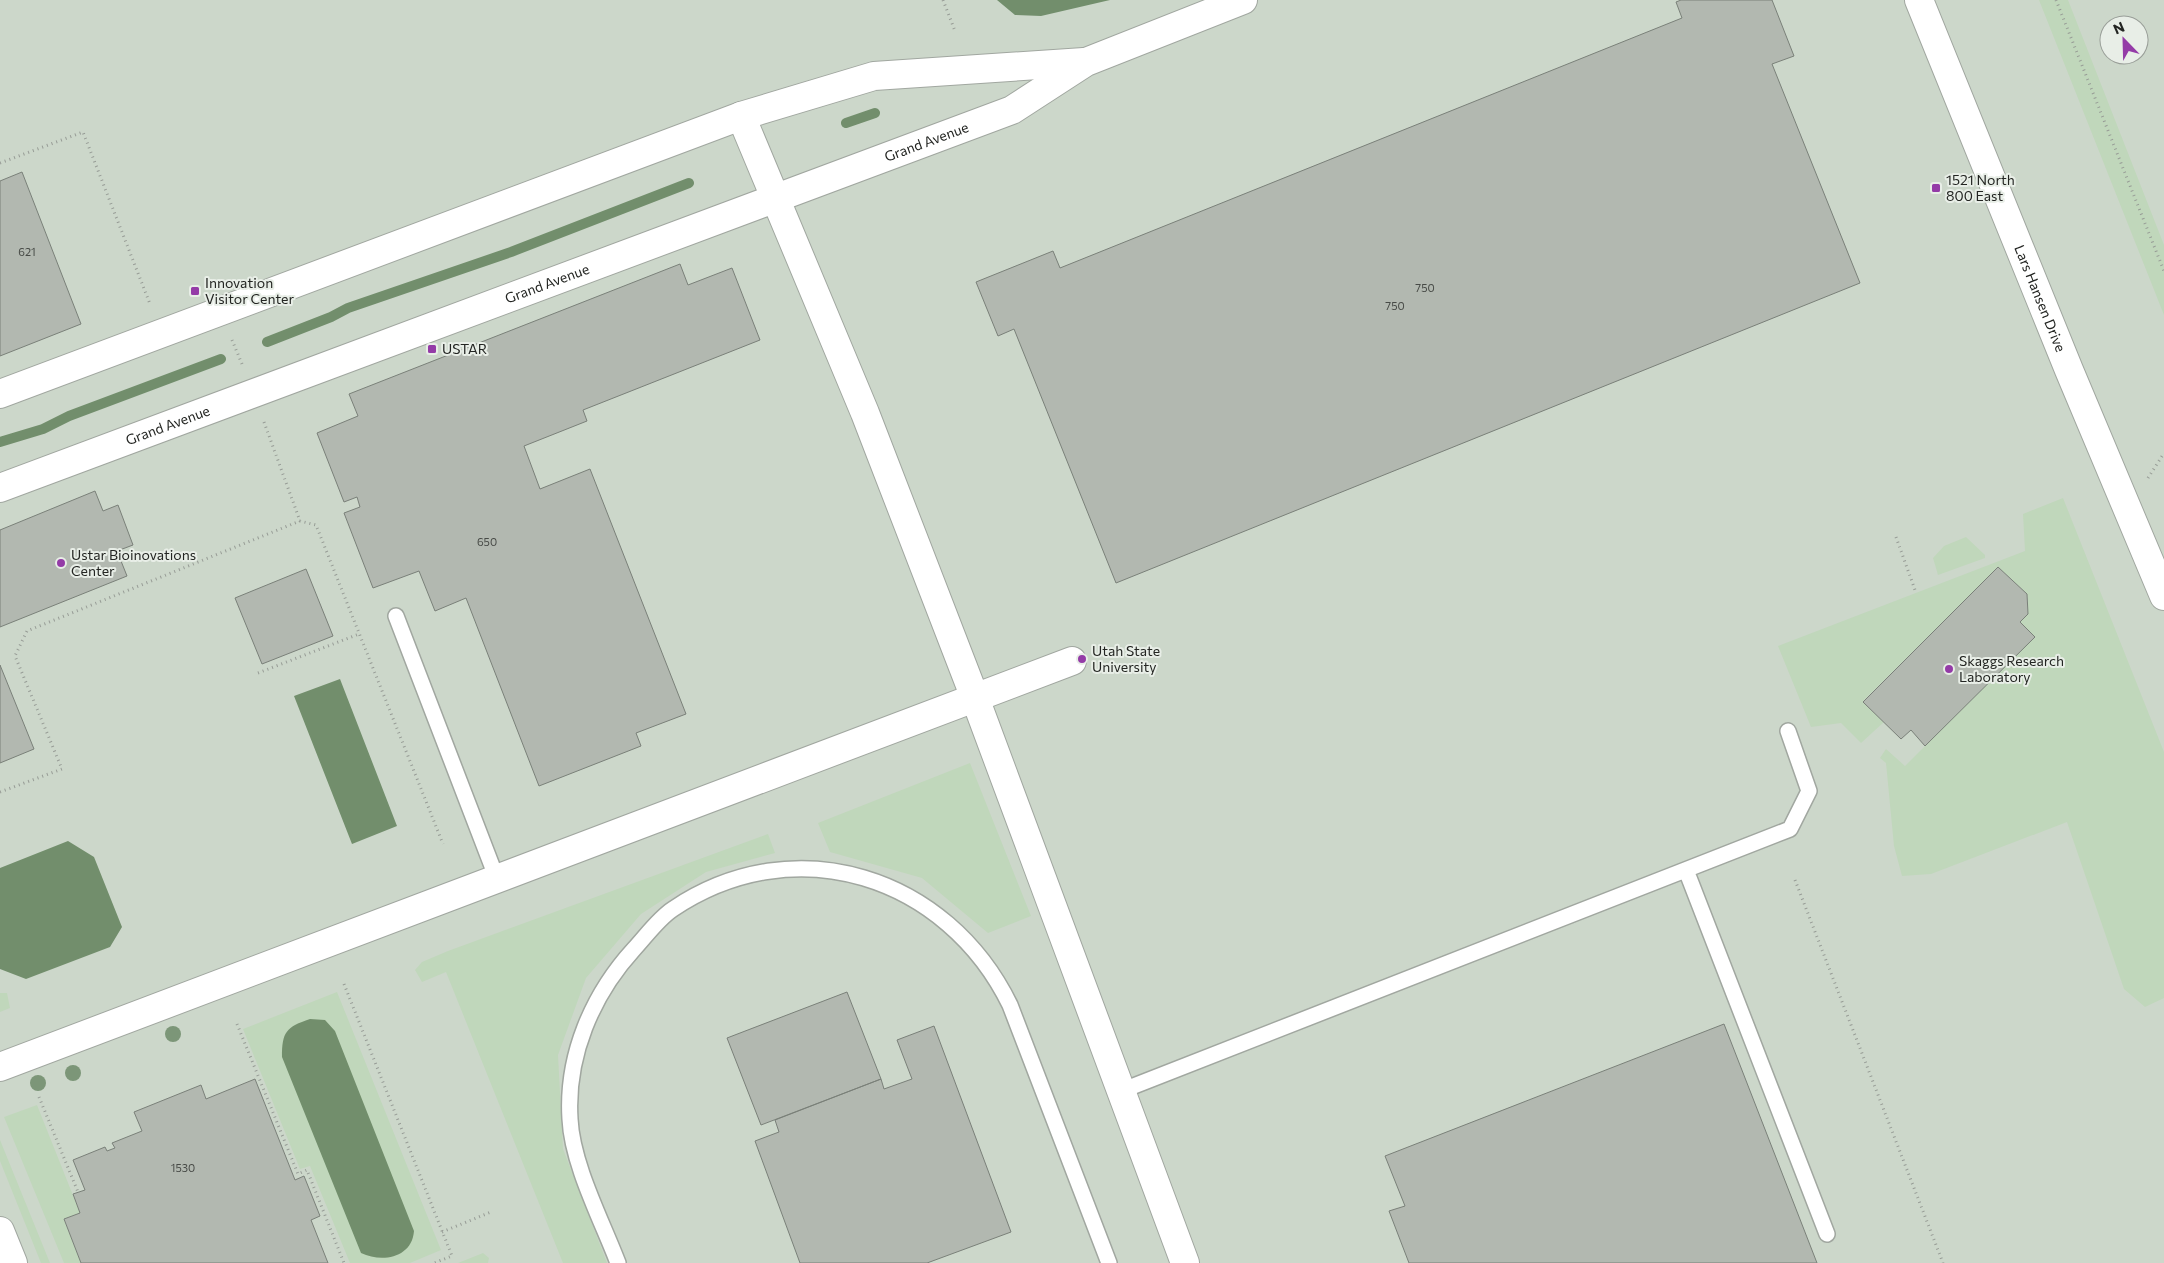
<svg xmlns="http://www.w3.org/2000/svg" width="2164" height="1263" viewBox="0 0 2164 1263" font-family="Commissioner,sans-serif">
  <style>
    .built { fill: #ccd7ca; fill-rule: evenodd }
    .green { fill: #c0d7bb }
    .water { fill: #728e6c }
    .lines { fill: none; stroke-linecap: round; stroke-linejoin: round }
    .stream { stroke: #728e6c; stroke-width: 10 }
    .building { fill: #b2b8b0; stroke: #7a8079 }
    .service-casing { stroke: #a1a7a0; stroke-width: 18 }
    .minor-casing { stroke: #a1a7a0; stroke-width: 30 }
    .tertiary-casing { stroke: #a1a7a0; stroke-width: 30 }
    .secondary-casing { stroke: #a1a7a0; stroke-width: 30 }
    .path { stroke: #979c96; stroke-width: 3; stroke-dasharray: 1 4; stroke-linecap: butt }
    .service { stroke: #fff; stroke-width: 15 }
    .minor { stroke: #fff; stroke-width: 28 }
    .tertiary { stroke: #fff; stroke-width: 28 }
    .secondary { stroke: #fff; stroke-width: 28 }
    .tree { fill: #7c9678 }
    .poi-dot { fill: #943ba7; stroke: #e8eee7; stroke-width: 2 }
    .labels { text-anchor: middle; stroke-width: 4; stroke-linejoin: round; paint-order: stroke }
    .number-label { font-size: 11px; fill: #474a46 }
    .street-label { font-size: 14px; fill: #232522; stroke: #e8eee7 }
    .poi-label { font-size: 14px; fill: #232522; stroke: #e8eee7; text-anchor: start }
  </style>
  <rect width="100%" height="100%" fill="#dbe1da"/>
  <path class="built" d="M0,0h2164v1263h-2164zM2109,25h30v30h-30z"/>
  <path class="green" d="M2039,0h29l96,245v70z
    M2063,498l101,254v246l-19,9 -21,-18 -57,-167 -136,52 -29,2 -8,-30 -8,-83 -6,-5 6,-9 19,17 129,-129 -14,-15 8,-8 -1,-20 -29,-27 -135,134 21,21 -23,21 -20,-20 -30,4 -33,-81 247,-95 -2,-37z
    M1966,537l19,18v3l-47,17 -5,-17 11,-12z
    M970,763l61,153 -43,17 -66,-55 -92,-26 -12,-29z
    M768,834l7,19 -69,19 -65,42 -55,64 -28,77 5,94 44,114h-44l-117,-291 -24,10 -7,-12 7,-8 26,-11z
    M337,992l104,258 -31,13h-60l-40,-97 -10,3 -57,-140z
    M0,993h7l3,15 -10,4z
    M37,1105l43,108 -16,7 17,43h-17l-60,-146z
    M0,1140l50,123h-9l-41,-102z
    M483,1253l6,5 -1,5h-30z"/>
  <path class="water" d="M997,0h113l-69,16 -26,-1z
    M340,679l57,147 -45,18 -58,-148z
    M68,841l26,16 28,70 -12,20 -84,32 -26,-10v-101z
    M310,1019l15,1 10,11 79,200c-2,27 -32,32 -53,22l-79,-196c0,-25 4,-30 28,-38z"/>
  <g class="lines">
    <path class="stream" d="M846,123l29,-10
      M267,342l64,-25 17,-9 163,-56 178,-69
      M0,442l43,-13 26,-13 152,-57"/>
  </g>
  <path class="building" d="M1681,0h91l22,56 -22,8 88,219 -744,300 -102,-254 -16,7 -22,-54 77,-31 7,17 622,-250 -6,-16z
    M22,172l59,152 -81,32v-175z
    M680,264l8,21 44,-17 28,72 -177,70 4,11 -63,25 16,43 50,-20 96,245 -50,19 5,13 -102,40 -73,-188 -31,13 -16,-40 -46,17 -29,-75 16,-6 -3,-10 -13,5 -27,-69 41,-17 -9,-22z
    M95,491l8,20 15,-6 15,40 -16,6 10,25 -127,51v-97z
    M1998,567l29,27 1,20 -8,8 15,15 -110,109 -14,-16 -10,9 -38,-37z
    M306,569l27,67 -71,28 -27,-66z
    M0,665l34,84 -34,14z
    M847,992l34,87 -120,46 -34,-87z
    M1724,1024l93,239h-408l-20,-52 16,-5 -20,-50z
    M934,1026l77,206 -84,31h-127l-45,-122 24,-9 -4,-12 106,-41 3,10 28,-10 -15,-39z
    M255,1079l40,101 9,-4 16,40 -9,4 17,43h-247l-17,-44 16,-6 -7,-19 12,-4 -12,-30 32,-13 2,4 8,-3 -3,-5 30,-12 -8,-19 67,-27 5,14z"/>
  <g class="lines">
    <g class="service-casing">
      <path id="service" d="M396,616l101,263
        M1686,870l141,364
        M1121,1091l669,-262 19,-38 -21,-60
        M618,1263c-16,-42 -46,-99 -48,-144 -4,-63 22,-124 64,-170 12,-13 25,-31 39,-40 122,-82 274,-33 337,96l99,258"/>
    </g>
    <g class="minor-casing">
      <g id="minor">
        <path d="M741,116l124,297 110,285 210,565"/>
        <path d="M0,394l741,-278 133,-40 210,-14"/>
        <path id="s1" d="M0,488l1012,-378 74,-48 157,-62"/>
        <path d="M0,1067l1072,-406"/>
      </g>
    </g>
    <g class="tertiary-casing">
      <path id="tertiary" d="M0,1231l13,32"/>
    </g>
    <g class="secondary-casing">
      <g id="secondary">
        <path id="s2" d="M1919,0l150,370 95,226"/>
      </g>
    </g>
    <path class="path" d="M943,0l12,31
      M2056,0l108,271
      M0,163l83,-31 67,172
      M232,340l10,24
      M264,422l36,99 16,4 127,319
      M2148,478l16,-25
      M1896,537l19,53
      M258,673l101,-39
      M0,792l62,-23 -47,-113 12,-25 273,-110
      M1795,880l148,383
      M344,984l108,272 -18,7
      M237,1024l61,150 9,-4 37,93
      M39,1097l39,95
      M442,1232l49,-20"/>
    <use href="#service" class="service"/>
    <use href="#minor" class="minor"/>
    <use href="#tertiary" class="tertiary"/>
    <use href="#secondary" class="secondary"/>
  </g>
  <g class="tree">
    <circle cx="173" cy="1034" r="8"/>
    <circle cx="73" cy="1073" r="8"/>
    <circle cx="38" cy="1083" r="8"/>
  </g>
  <g class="poi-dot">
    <rect x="1931" y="183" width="10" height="10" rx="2.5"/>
    <rect x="190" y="286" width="10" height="10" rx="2.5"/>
    <rect x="427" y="344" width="10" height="10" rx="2.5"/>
    <circle cx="61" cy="563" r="5"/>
    <circle cx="1082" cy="659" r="5"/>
    <circle cx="1949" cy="669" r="5"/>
  </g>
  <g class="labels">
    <g class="number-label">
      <text x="27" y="256">621</text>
      <text x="1425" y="292">750</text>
      <text x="1395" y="310">750</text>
      <text x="487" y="546">650</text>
      <text x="183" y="1172">1530</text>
    </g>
    <g class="street-label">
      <text dy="5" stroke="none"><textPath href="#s1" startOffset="989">Grand Avenue</textPath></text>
      <text dy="5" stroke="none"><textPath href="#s1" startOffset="584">Grand Avenue</textPath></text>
      <text dy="5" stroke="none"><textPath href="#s2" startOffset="322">Lars Hansen Drive</textPath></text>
      <text dy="5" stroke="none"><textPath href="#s1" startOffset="179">Grand Avenue</textPath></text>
    </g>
    <g class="poi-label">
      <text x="1946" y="185">1521 North<tspan x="1946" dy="16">800 East</tspan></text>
      <text x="205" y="288">Innovation<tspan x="205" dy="16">Visitor Center</tspan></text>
      <text x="442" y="354">USTAR</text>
      <text x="71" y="560">Ustar Bioinovations<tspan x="71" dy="16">Center</tspan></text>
      <text x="1092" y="656">Utah State<tspan x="1092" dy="16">University</tspan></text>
      <text x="1959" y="666">Skaggs Research<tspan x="1959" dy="16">Laboratory</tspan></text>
    </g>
  </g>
  <g transform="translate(2124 40) rotate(337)"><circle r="24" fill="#e8eee7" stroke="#999e98"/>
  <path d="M0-4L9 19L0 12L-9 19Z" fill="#943ba7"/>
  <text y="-8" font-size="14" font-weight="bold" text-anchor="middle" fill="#232522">N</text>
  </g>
</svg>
